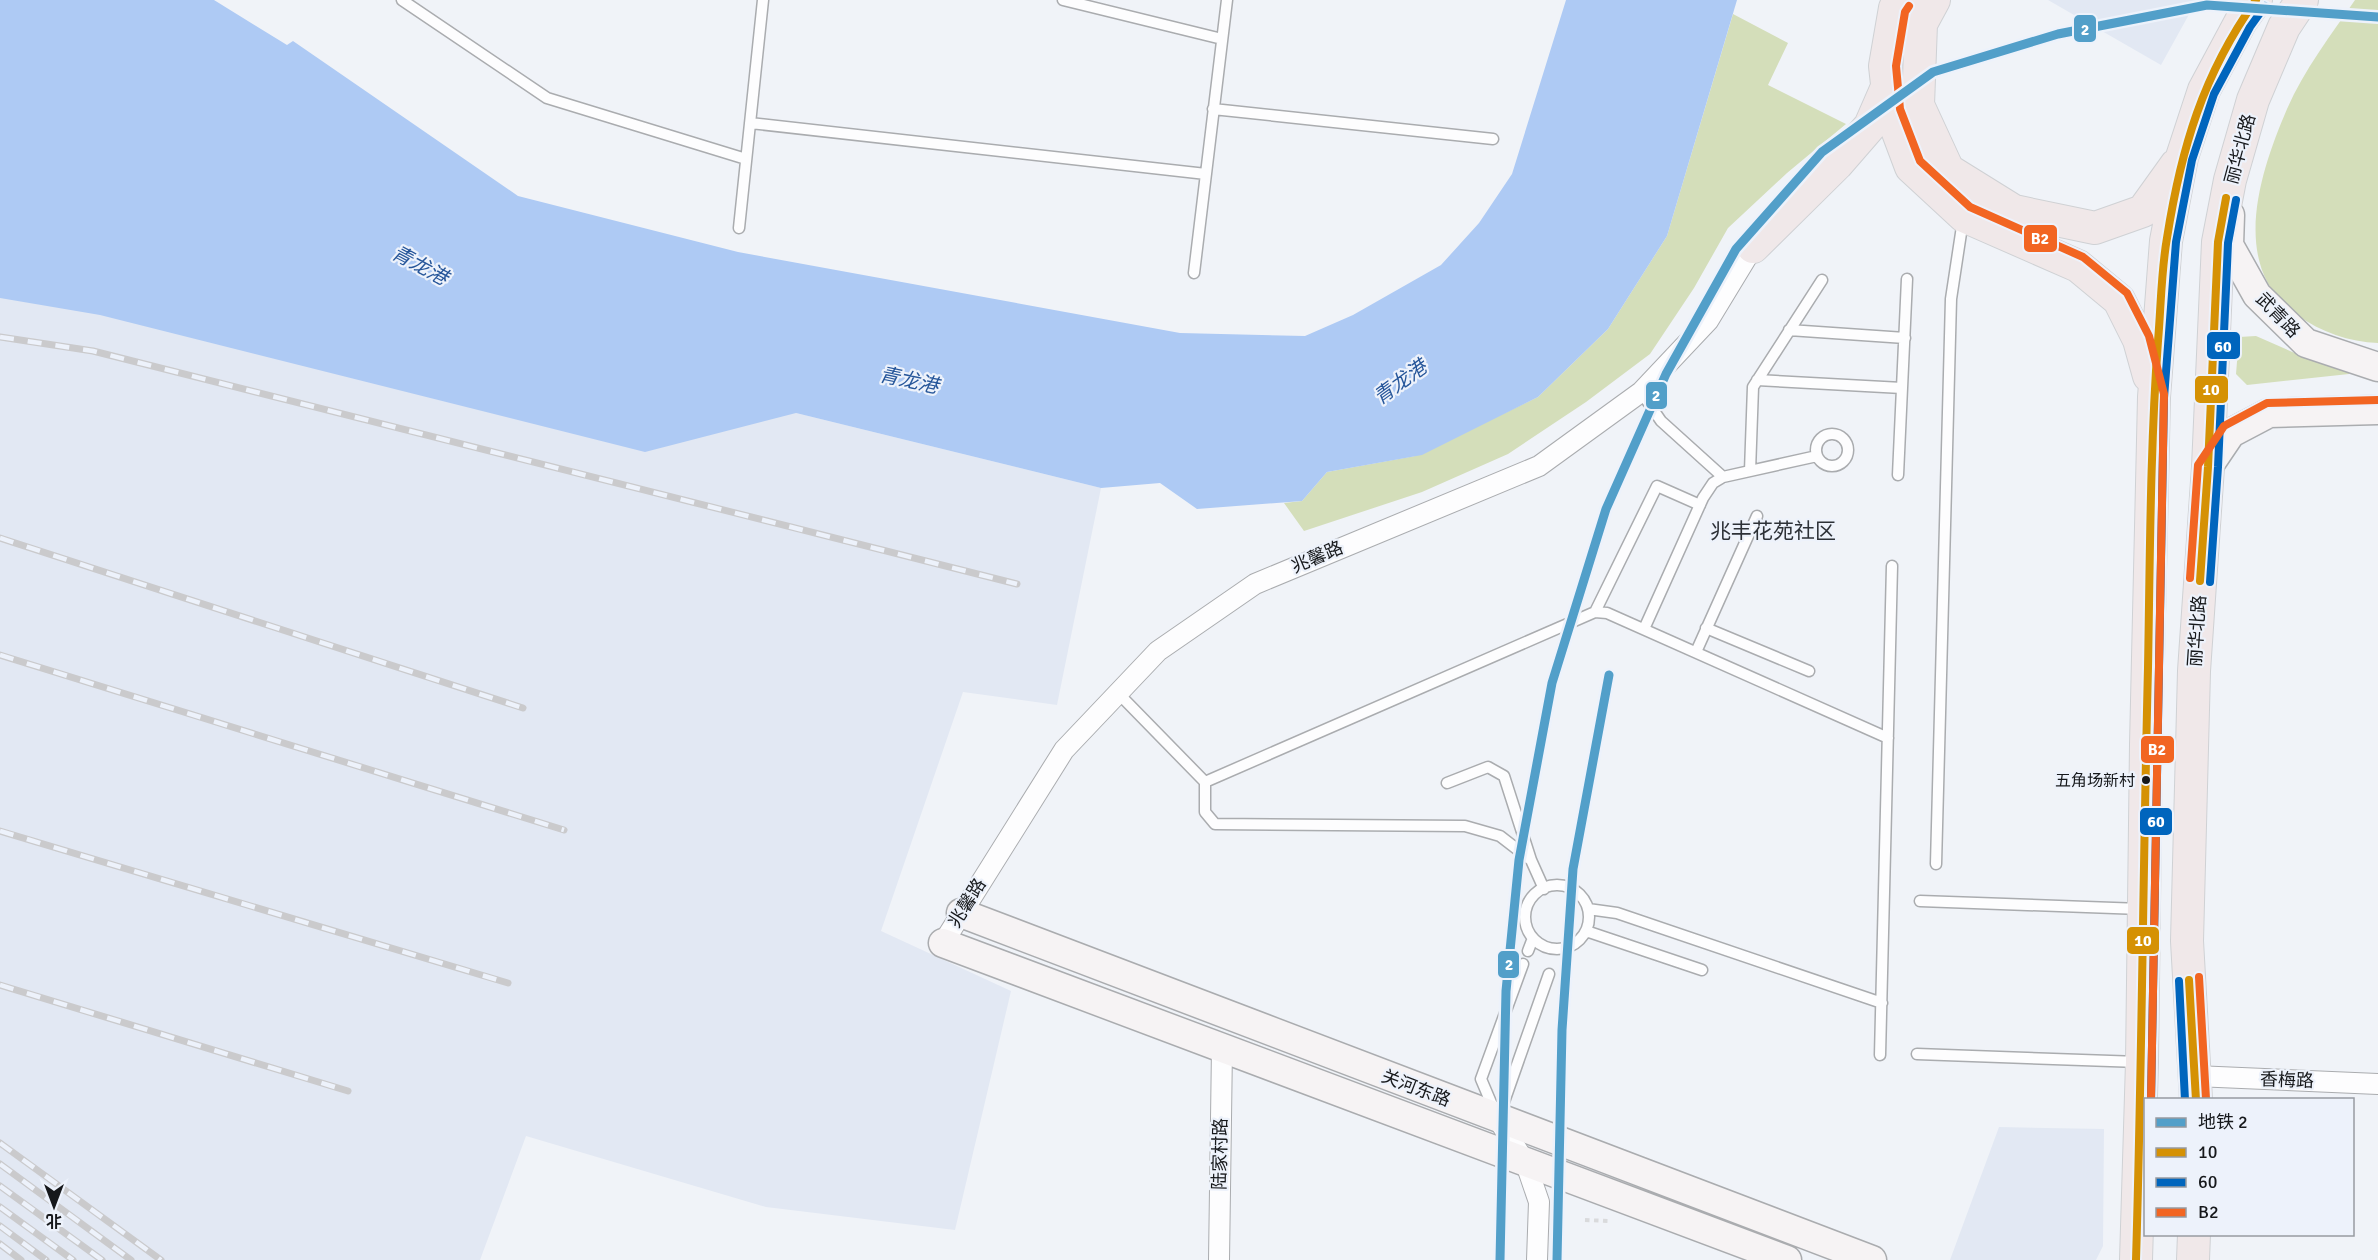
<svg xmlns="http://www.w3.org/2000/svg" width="2378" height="1260" viewBox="0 0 2378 1260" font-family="Signika,'Noto Sans SC',sans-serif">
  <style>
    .built { fill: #e2e8f3 }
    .green { fill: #d4deba }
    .water { fill: #aecaf4 }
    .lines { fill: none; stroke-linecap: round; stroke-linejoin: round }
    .lane-casing { stroke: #aaacaf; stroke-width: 13 }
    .street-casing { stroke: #aaacaf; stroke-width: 22 }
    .secondary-casing { stroke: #aaacaf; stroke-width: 31 }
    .primary-casing { stroke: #cfd1d4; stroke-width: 34 }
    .path { stroke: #d9dadc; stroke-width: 4; stroke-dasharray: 4.5 4.5; stroke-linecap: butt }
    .lane { stroke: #fdfdfe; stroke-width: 10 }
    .street { stroke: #fdfdfe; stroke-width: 20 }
    .secondary { stroke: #f6f3f4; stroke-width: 28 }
    .primary { stroke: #f0e8e9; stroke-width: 32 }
    .rail-casing { stroke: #cacacc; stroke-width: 7 }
    .rail { stroke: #edf2fb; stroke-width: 4.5; stroke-dasharray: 14; stroke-linecap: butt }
    .bus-1-casing { stroke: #edf2fb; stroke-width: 12 }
    .bus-2-casing { stroke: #edf2fb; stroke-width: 12 }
    .bus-3-casing { stroke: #edf2fb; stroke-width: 12 }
    .bus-1 { stroke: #d59104; stroke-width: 8 }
    .bus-2 { stroke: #0065bd; stroke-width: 8 }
    .bus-3 { stroke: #f26522; stroke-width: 8 }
    .metro-1-casing { stroke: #edf2fb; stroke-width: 14 }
    .metro-1 { stroke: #529fc9; stroke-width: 9 }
    .bus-dot { fill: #16181b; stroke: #edf2fb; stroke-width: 2 }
    .labels { text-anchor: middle; stroke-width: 4.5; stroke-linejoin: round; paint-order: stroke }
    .bus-label { font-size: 16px; fill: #16181b; stroke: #edf2fb; text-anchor: end }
    .street-label { font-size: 18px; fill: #16181b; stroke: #edf2fb }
    .water-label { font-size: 20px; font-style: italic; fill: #26569a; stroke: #edf2fb }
    .quarter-label { font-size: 21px; fill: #2d3137; stroke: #edf2fb }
    .line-badge { stroke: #edf2fb; stroke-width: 2 }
    .badge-label { font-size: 16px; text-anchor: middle; font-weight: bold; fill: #fff }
  </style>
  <rect width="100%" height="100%" fill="#f0f3f8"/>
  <path class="built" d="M2048,0h149l-36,65z
    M0,58l796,355 305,75 -44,217 -94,-13 -82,239 130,60 -56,239 -189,-23 -240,-71 -46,124h-480z
    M1999,1127l105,2 -1,117 -7,14h-146z"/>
  <path class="green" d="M2355,0h23v343c-29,-1 -57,-11 -81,-28 -69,-48 -37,-143 -10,-206 17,-39 44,-74 68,-109z
    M1733,14l55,29 -20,42 78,39 -59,49 -59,55 -34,60 -44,66 -64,48 -78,52 -86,38 -118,39 -20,-28 18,-2 25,-29 88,-16 123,-59 70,-68 59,-93z
    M2256,336l41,18 51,14 1,6 -102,11 -11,-11 3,-37z"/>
  <path class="water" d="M0,0h214l73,45 6,-4 225,155 220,56 442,81 125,3 48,-21 88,-50 38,-42 33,-49 54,-174h171l-70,236 -59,93 -70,68 -116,58 -95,17 -25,29 -105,8 -37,-26 -59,5 -305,-75 -151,39 -545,-137 -100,-17z"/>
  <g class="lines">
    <g class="lane-casing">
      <path id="lane" d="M402,0l145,98 199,61
        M1063,0l159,39
        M1213,109l280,30
        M750,123l456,51
        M739,228l24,-228
        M1194,273l33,-273
        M1789,330l116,8
        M1757,380l145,8
        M1641,392l20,29 62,56
        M1816 450a16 16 0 1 1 32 0a16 16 0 1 1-32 0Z
        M1750,471l3,-84 69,-107
        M1898,475l9,-196
        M1595,612l62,-126 43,19
        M1706,628l103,43
        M1644,629l59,-131 10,-15 10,-6 94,-21
        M1696,652l61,-136
        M1118,693l87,89v30l10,12 250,2 35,10 31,24 13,29
        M1205,782l390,-170 12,1 281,125
        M1447,783l41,-16 16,9 27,84
        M1936,864l15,-565 12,-79
        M1525 917a32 32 0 1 1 64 0a32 32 0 1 1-64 0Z
        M1920,901l221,8
        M1588,909l29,4 265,90
        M1586,931l116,39
        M1528,951l5,-13
        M1917,1054l222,8
        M1880,1055l12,-489
        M1495,1112l-14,-33 42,-115
        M1499,1116l50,-142"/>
    </g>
    <g class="street-casing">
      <path id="street" d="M943,943l121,-193 94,-99 97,-67 284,-118 102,-74 67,-71 45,-74
        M2195,1076l183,8
        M1498,1119l28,45 13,38 -2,58
        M1219,1260l3,-212"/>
    </g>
    <g class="secondary-casing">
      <path id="secondary" d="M2230,215l-1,30 28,50 49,48 72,24
        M2208,467l23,-34 38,-20 109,-3
        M961,913l911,347
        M943,943c281,105 562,212 844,317"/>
    </g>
    <g class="primary-casing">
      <path id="primary" d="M1900,0l-5,8 -10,58 5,45 21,56 53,49 114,50 41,34 20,40 10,36
        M1934,0l-13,24 -3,81 30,65 66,41 81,17 48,-17 33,-46
        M1753,247l84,-83 33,-38 17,-39
        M2196,1100l-9,-159 7,-270 14,-204 10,-225 12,-62 23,-80 31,-73 18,-27
        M2136,1260l6,-198 4,-317 8,-348 12,-156 16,-84 22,-67 37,-69 15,-21
        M2193,1260l1,-26"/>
    </g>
    <path class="path" d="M1585,1220l24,1"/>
    <use href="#lane" class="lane"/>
    <use href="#street" class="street"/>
    <use href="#secondary" class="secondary"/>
    <use href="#primary" class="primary"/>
    <g class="rail-casing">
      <path id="rail" d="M0,337l93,14 924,233
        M0,538l523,170
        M0,655l564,175
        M0,831l508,152
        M0,985l348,106
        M0,1143l161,117
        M0,1164l131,96
        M0,1186l102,74
        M0,1207l73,53
        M0,1226l46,34
        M0,1244l21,16"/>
    </g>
    <use href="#rail" class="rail"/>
    <g class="bus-1-casing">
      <path id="bus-1" d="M2200,581l8,-114 10,-225 8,-44
        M2189,980l7,120
        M2136,1260c6,-197 7,-394 12,-592 2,-109 2,-218 10,-327 3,-34 3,-69 9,-103 14,-89 36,-164 89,-238"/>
    </g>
    <g class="bus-2-casing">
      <path id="bus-2" d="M2210,582l8,-115 10,-224 8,-43
        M2179,981l6,119
        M2151,1100l13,-702 12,-156 16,-82 22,-66 36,-67 15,-21"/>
    </g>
    <g class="bus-3-casing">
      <path id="bus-3" d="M1909,6l-4,6 -9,54 4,43 20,52 50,46 113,50 44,36 22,43 15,58 -13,706
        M2190,578l8,-113 26,-39 43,-23 111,-3
        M2199,977l7,122"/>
    </g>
    <use href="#bus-1" class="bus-1"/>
    <use href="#bus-2" class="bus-2"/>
    <use href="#bus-3" class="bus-3"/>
    <g class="metro-1-casing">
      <path id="metro-1" d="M1500,1260l6,-269 13,-131 33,-177 54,-174 60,-135 70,-125 86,-97 111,-80 125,-38 149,-29 171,12
        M1557,1260l5,-230 11,-161 36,-194"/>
    </g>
    <use href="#metro-1" class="metro-1"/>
  </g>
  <circle class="bus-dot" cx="2146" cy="780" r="5"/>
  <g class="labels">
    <g class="bus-label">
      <text x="2135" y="786">五角场新村</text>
    </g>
    <g class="street-label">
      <text transform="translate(2240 149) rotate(-75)" y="6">丽华北路</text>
      <text transform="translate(2278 315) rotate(46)" y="6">武青路</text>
      <text transform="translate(1317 557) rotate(-23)" y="6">兆馨路</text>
      <text transform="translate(2197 631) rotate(-86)" y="6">丽华北路</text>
      <text transform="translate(967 903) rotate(-58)" y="6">兆馨路</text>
      <text transform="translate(2287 1080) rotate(2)" y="6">香梅路</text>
      <text transform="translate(1416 1088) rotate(21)" y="6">关河东路</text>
      <text transform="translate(1220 1154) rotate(-89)" y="6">陆家村路</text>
    </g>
    <g class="water-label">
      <text transform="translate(420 265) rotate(28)" y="7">青龙港</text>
      <text transform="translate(909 380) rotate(12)" y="7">青龙港</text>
      <text transform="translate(1400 382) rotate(-36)" y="7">青龙港</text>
    </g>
    <g class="quarter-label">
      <text x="1773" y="538">兆丰花苑社区</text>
    </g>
  </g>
  <g class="line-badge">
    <rect x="2073" y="14" width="24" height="29" rx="6" fill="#529fc9"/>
    <rect x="2023" y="224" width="35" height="29" rx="6" fill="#f26522"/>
    <rect x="2206" y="331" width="35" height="29" rx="6" fill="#0065bd"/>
    <rect x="2194" y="375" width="35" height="29" rx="6" fill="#d59104"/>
    <rect x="1645" y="381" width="23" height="29" rx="6" fill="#529fc9"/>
    <rect x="2140" y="735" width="35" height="29" rx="6" fill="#f26522"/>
    <rect x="2139" y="807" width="34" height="29" rx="6" fill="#0065bd"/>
    <rect x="2126" y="926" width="34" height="29" rx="6" fill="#d59104"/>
    <rect x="1497" y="950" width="23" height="29" rx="6" fill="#529fc9"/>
  </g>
  <g class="badge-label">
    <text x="2085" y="35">2</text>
    <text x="2040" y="244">B2</text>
    <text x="2223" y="352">60</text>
    <text x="2211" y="395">10</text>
    <text x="1656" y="401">2</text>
    <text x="2157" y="755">B2</text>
    <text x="2156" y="827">60</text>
    <text x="2143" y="946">10</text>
    <text x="1509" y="970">2</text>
  </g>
  <rect x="2144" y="1098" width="210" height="138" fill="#edf2fb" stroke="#979ba1" stroke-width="1.5"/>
  <rect x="2156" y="1118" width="30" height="9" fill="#529fc9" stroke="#979ba1" stroke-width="1.5"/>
  <text x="2198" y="1128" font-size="18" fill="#16181b">地铁 2</text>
  <rect x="2156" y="1148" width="30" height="9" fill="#d59104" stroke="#979ba1" stroke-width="1.5"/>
  <text x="2198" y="1158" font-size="18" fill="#16181b">10</text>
  <rect x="2156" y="1178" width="30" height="9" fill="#0065bd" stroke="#979ba1" stroke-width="1.5"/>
  <text x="2198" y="1188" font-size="18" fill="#16181b">60</text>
  <rect x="2156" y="1208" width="30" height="9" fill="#f26522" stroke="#979ba1" stroke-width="1.5"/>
  <text x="2198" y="1218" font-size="18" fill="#16181b">B2</text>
  <g transform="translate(54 1206) rotate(180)" stroke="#edf2fb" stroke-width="4.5" paint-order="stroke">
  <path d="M0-4.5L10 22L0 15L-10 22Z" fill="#16181b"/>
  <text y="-9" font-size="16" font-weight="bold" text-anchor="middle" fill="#16181b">北</text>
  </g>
</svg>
